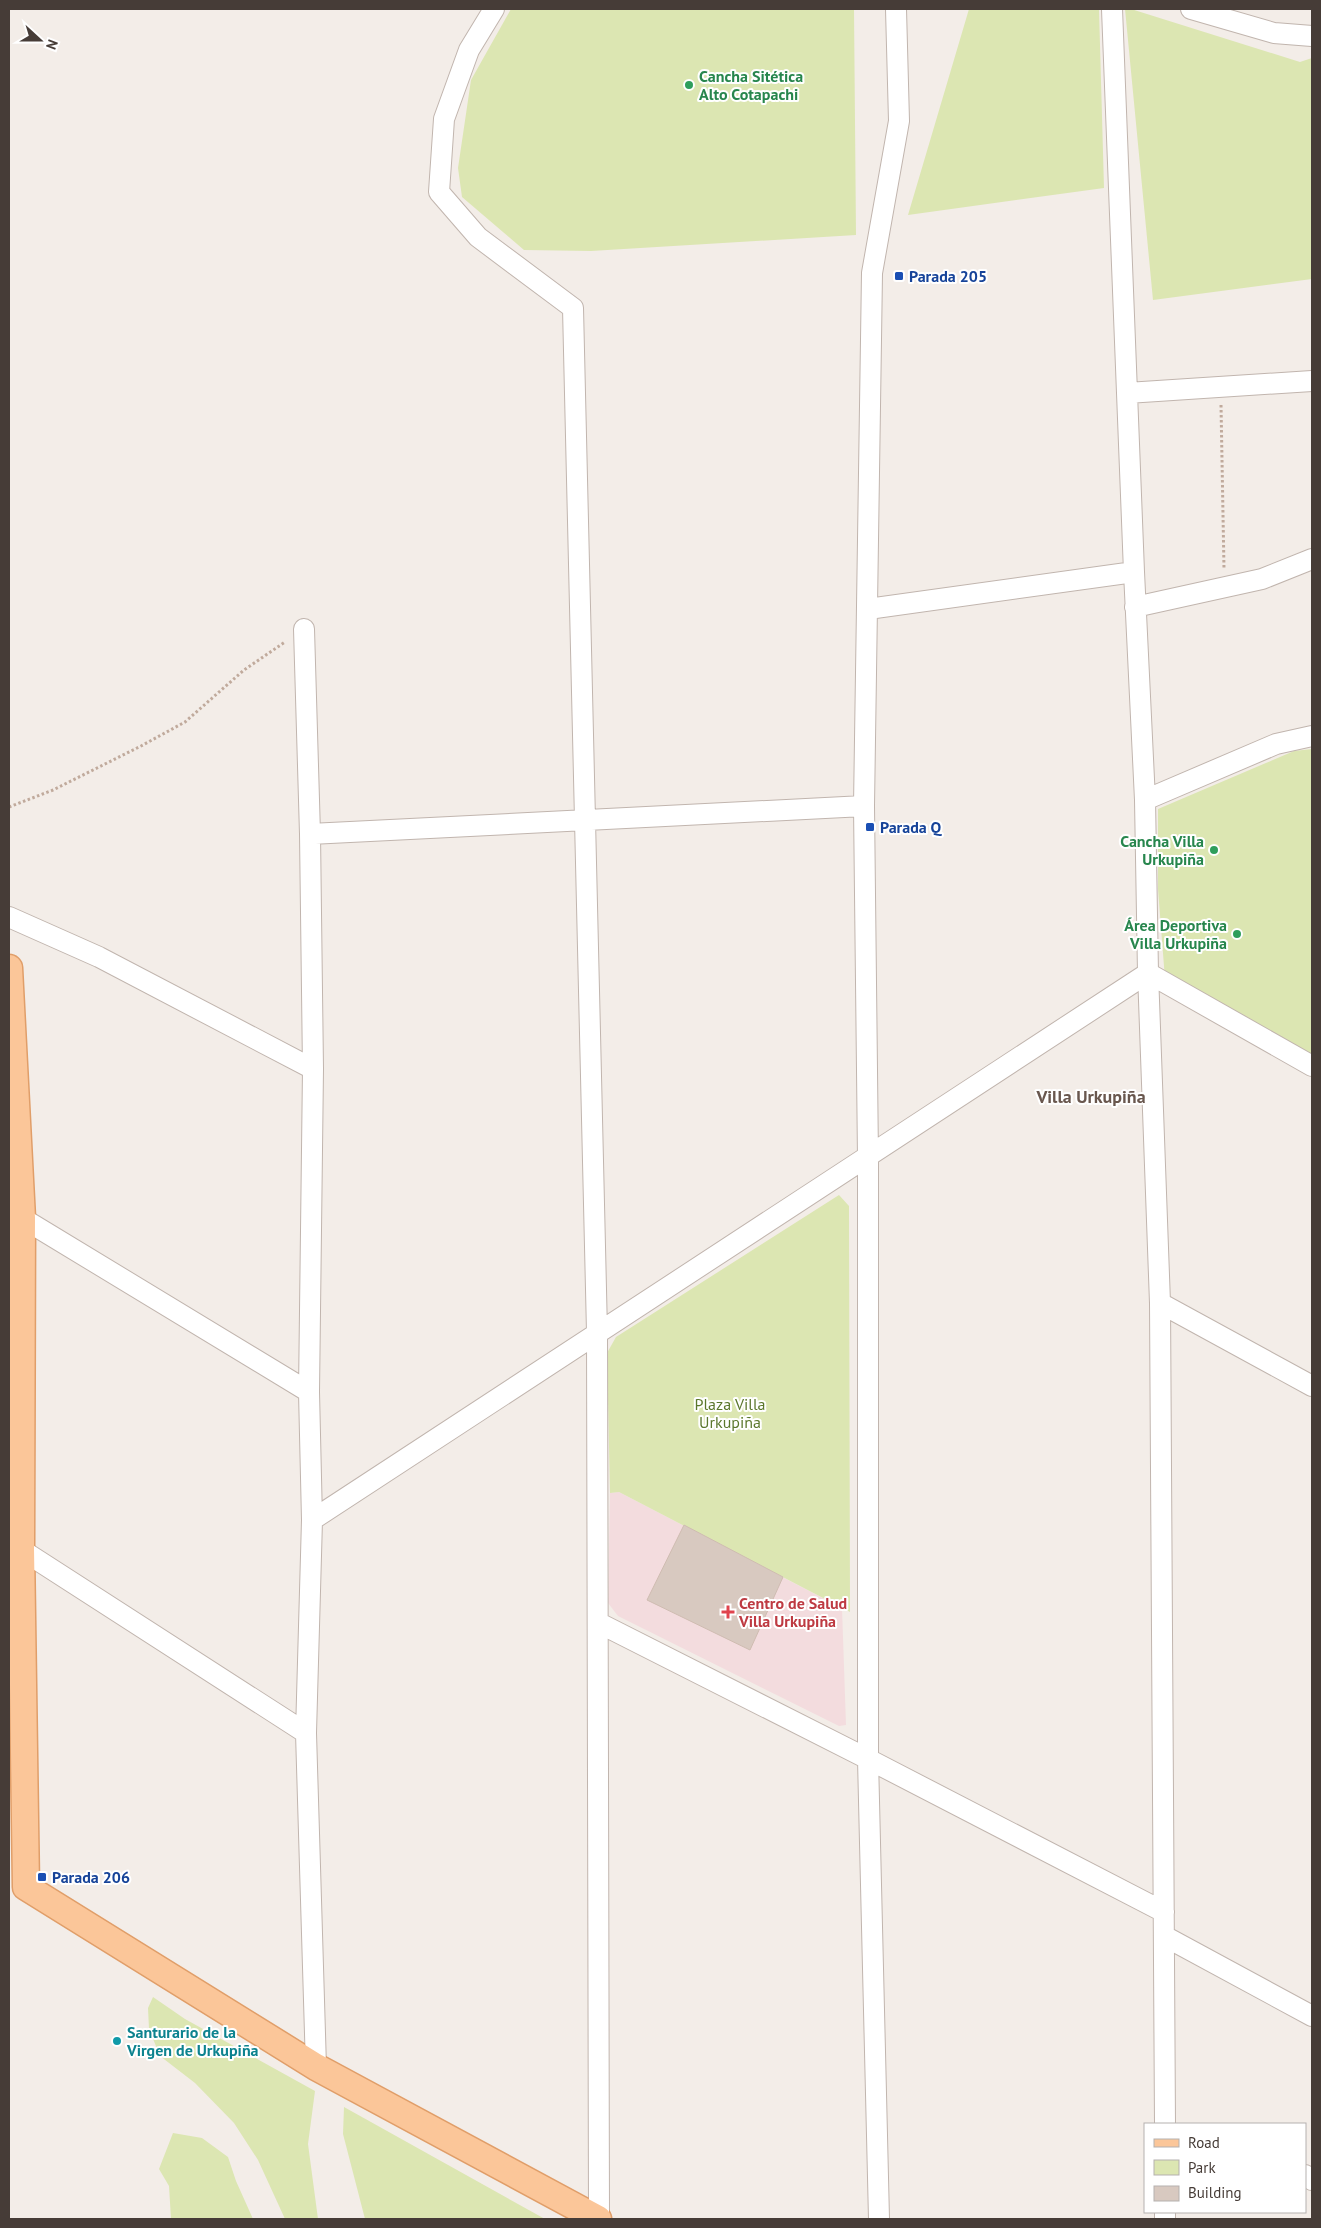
<svg xmlns="http://www.w3.org/2000/svg" width="1321" height="2228" viewBox="0 0 1321 2228" font-family="'PT Sans',sans-serif">
  <style>
    .medical { fill: #f3dcde }
    .green { fill: #dce6b2 }
    .building { fill: #d8c9c0; stroke: #cfbcb1 }
    .lines { fill: none; stroke-linecap: round; stroke-linejoin: round }
    .minor-casing { stroke: #c1b5ae; stroke-width: 22 }
    .major-casing { stroke: #e09e69; stroke-width: 29 }
    .path { stroke: #c0aa9c; stroke-width: 3; stroke-dasharray: 2.5 2.5; stroke-linecap: butt }
    .minor { stroke: #fff; stroke-width: 20 }
    .major { stroke: #fbc699; stroke-width: 26 }
    .leisure-dot { fill: #2e9e5b; stroke: #fff; stroke-width: 2 }
    .transit-dot { fill: #1a4fb4; stroke: #fff; stroke-width: 2 }
    .health-dot { fill: #e0444e; stroke: #fff; stroke-width: 2 }
    .culture-dot { fill: #0f9aa8; stroke: #fff; stroke-width: 2 }
    .labels { text-anchor: middle; stroke-width: 4; stroke-linejoin: round; paint-order: stroke }
    .leisure-label { font-size: 16px; font-weight: bold; fill: #27864d; stroke: #fff; text-anchor: end }
    .transit-label { font-size: 16px; font-weight: bold; fill: #164399; stroke: #fff; text-anchor: start }
    .park-label { font-size: 16px; fill: #5b772c; stroke: #fff }
    .health-label { font-size: 16px; font-weight: bold; fill: #be3a42; stroke: #fff; text-anchor: start }
    .culture-label { font-size: 16px; font-weight: bold; fill: #0d838f; stroke: #fff; text-anchor: start }
    .neighbourhood-label { font-size: 18px; font-weight: bold; fill: #69574e; stroke: #fff }
  </style>
  <rect width="100%" height="100%" fill="#f3ede8"/>
  <path class="medical" d="M619,1492l223,116 4,117 -7,1 -221,-110 -10,-13 2,-110z"/>
  <path class="green" d="M511,9h343l2,226 -265,16 -67,-1 -62,-53 -4,-29 13,-88z
    M969,9h130l5,179 -196,27z
    M1125,9h6l169,53 12,-4v221l-159,21z
    M1312,749v309l-147,-79 -7,-90v-80l136,-58z
    M839,1195l10,11 1,406 -231,-120 -9,1 -3,-140 9,-16z
    M153,1997l32,22 130,72 -7,53 10,75h-33l-27,-59 -24,-37 -39,-40 -35,-27 -11,-27 -1,-21z
    M344,2107l201,112h-180l-22,-85z
    M173,2133l29,5 26,19 8,24 17,38h-82l-2,-33 -10,-17z"/>
  <path class="building" d="M684,1525l99,52 -33,73 -103,-50z"/>
  <g class="lines">
    <g class="minor-casing">
      <path id="minor" d="M494,9l-25,41 -25,69 -5,73 39,45 95,71 24,1024 2,887
        M1112,9l22,563 11,228 3,173 12,330 5,821
        M1191,9l83,24 38,3
        M1127,393l185,-12
        M1135,607l127,-28 50,-20
        M868,609l266,-37
        M304,629l6,205 3,235 -4,323 3,128 -6,213 10,334
        M1145,800l131,-56 36,-8
        M310,834l554,-28
        M9,917l90,40 214,112
        M1148,973l164,93
        M10,1215l12,3 287,174
        M1160,1303l152,83
        M312,1520c278,-183 558,-363 836,-547
        M11,1543l295,190
        M599,1623l269,136 296,153
        M1166,1937l146,79
        M1305,2175l7,5
        M879,2219l-11,-460v-601l-4,-352 8,-533 27,-152 -3,-112
        M1165,2219v-7"/>
    </g>
    <g class="major-casing">
      <path id="major" d="M9,968l13,250 -1,330 5,339 290,180 282,152"/>
    </g>
    <path class="path" d="M1221,405l3,164
      M9,807l44,-17 88,-44 44,-24 59,-52 41,-28"/>
    <use href="#minor" class="minor"/>
    <use href="#major" class="major"/>
  </g>
  <g class="leisure-dot">
    <circle cx="689" cy="85" r="5"/>
    <circle cx="1214" cy="850" r="5"/>
    <circle cx="1237" cy="934" r="5"/>
  </g>
  <g class="transit-dot">
    <rect x="894" y="271" width="10" height="10" rx="2.5"/>
    <rect x="865" y="822" width="10" height="10" rx="2.5"/>
    <rect x="37" y="1872" width="10" height="10" rx="2.5"/>
  </g>
  <path class="health-dot" d="M725.5 1604.5h5v5h5v5h-5v5h-5v-5h-5v-5h5z"/>
  <circle class="culture-dot" cx="117" cy="2041" r="5"/>
  <g class="labels">
    <g class="leisure-label">
      <text x="699" y="82" text-anchor="start">Cancha Sitética<tspan x="699" dy="18">Alto Cotapachi</tspan></text>
      <text x="1204" y="847">Cancha Villa<tspan x="1204" dy="18">Urkupiña</tspan></text>
      <text x="1227" y="931">Área Deportiva<tspan x="1227" dy="18">Villa Urkupiña</tspan></text>
    </g>
    <g class="transit-label">
      <text x="909" y="282">Parada 205</text>
      <text x="880" y="833">Parada Q</text>
      <text x="52" y="1883">Parada 206</text>
    </g>
    <g class="park-label">
      <text x="730" y="1410">Plaza Villa<tspan x="730" dy="18">Urkupiña</tspan></text>
    </g>
    <g class="health-label">
      <text x="739" y="1609">Centro de Salud<tspan x="739" dy="18">Villa Urkupiña</tspan></text>
    </g>
    <g class="culture-label">
      <text x="127" y="2038">Santurario de la<tspan x="127" dy="18">Virgen de Urkupiña</tspan></text>
    </g>
    <g class="neighbourhood-label">
      <text x="1091" y="1103">Villa Urkupiña</text>
    </g>
  </g>
  <rect width="1321" height="2228" fill="none" stroke="#463c37" stroke-width="20"/>
  <rect x="1144" y="2123" width="162" height="90" fill="#ffffff" stroke="#b5b1af"/>
  <rect x="1154" y="2139" width="25" height="8" fill="#fbc699" stroke="#b5b1af"/>
  <text x="1188" y="2148" font-size="15" fill="#463c37">Road</text>
  <rect x="1154" y="2160" width="25" height="15" fill="#dce6b2" stroke="#b5b1af"/>
  <text x="1188" y="2173" font-size="15" fill="#463c37">Park</text>
  <rect x="1154" y="2186" width="25" height="15" fill="#d8c9c0" stroke="#b5b1af"/>
  <text x="1188" y="2198" font-size="15" fill="#463c37">Building</text>
  <g transform="translate(40 40) rotate(111)" stroke="#ffffff" stroke-width="4" paint-order="stroke">
  <path d="M0-4L9 19L0 12L-9 19Z" fill="#463c37"/>
  <text y="-8" font-size="14" font-weight="bold" text-anchor="middle" fill="#463c37">N</text>
  </g>
</svg>
